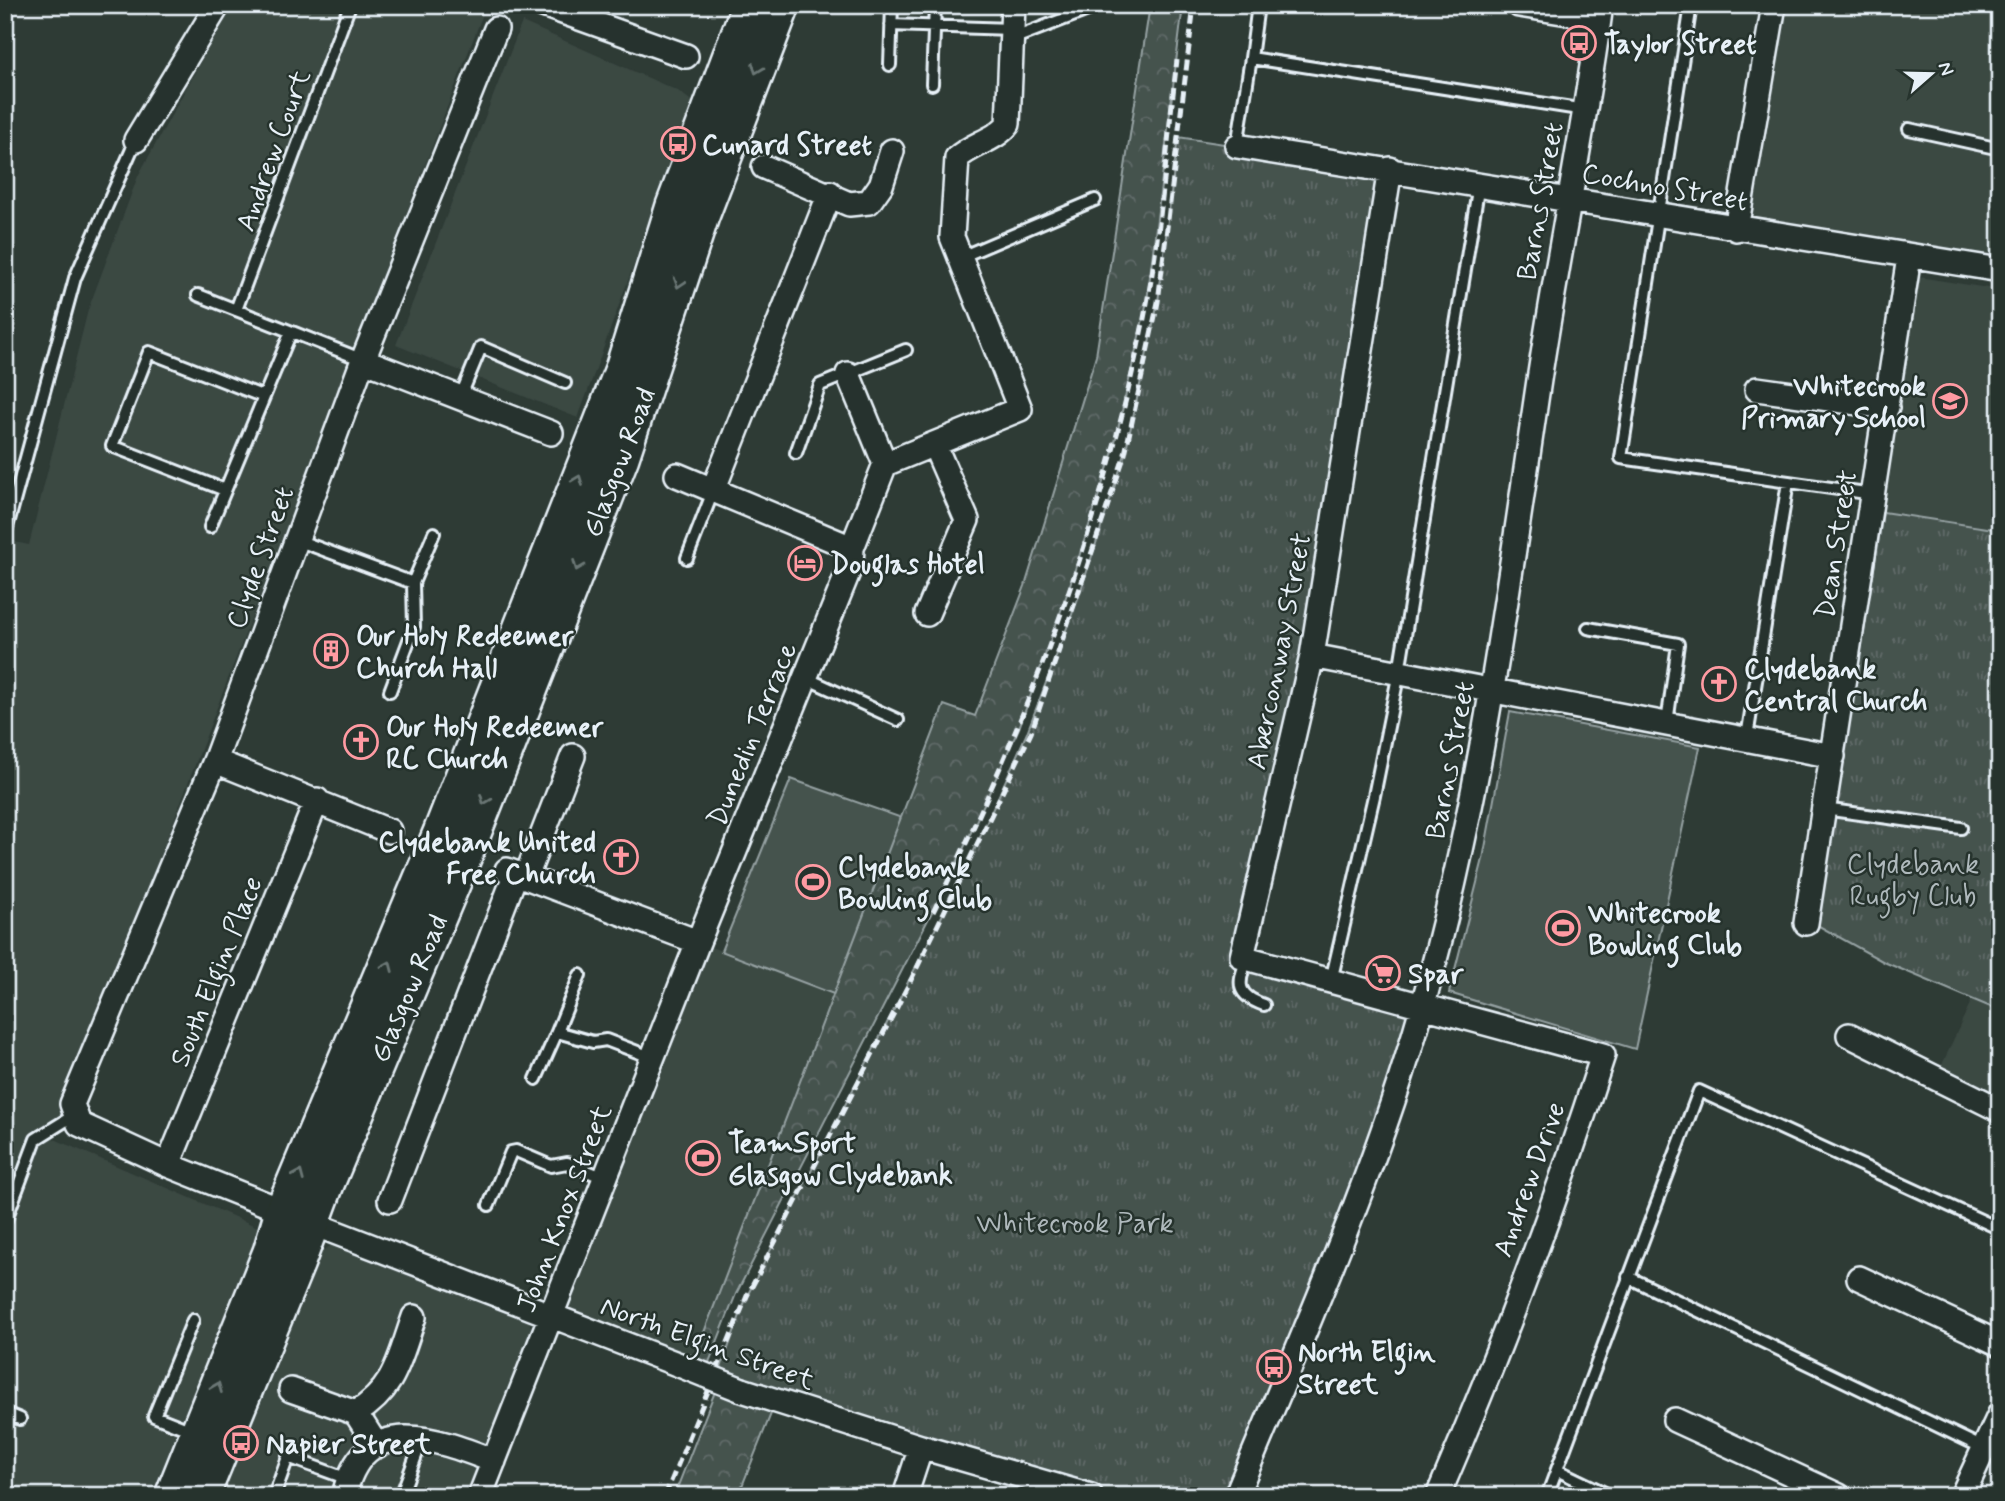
<svg xmlns="http://www.w3.org/2000/svg" width="2005" height="1501" font-family="Mynerve,sans-serif">
<style>
.built{fill:#3b4843}
.green{fill:#45524e;stroke:#96a2a3;stroke-width:2}
.forest{fill:url(#forest-crowns);stroke:#96a2a3;stroke-width:2}
.park{fill:url(#park-tufts);stroke:#96a2a3;stroke-width:2}
.lines{fill:none;stroke-linecap:round;stroke-linejoin:round}
.service-casing{stroke:#e8f1f8;stroke-width:16}
.minor-casing{stroke:#e8f1f8;stroke-width:28}
.primary-casing{stroke:#e8f1f8;stroke-width:40}
.service{stroke:#26332d;stroke-width:10}
.minor{stroke:#26332d;stroke-width:23}
.primary{stroke:#26332d;stroke-width:35}
.rail{stroke:#e8f1f8;stroke-width:5;stroke-dasharray:10 5;stroke-linecap:butt}
.minor-bridge-casing{stroke:#e8f1f8;stroke-width:28;stroke-linecap:butt}
.minor-bridge{stroke:#26332d;stroke-width:23}
.oneway{stroke:#6a7674}
.labels{text-anchor:middle;stroke-width:5;stroke-linejoin:round;paint-order:stroke}
.poi-label{font-size:28px;font-weight:bold;fill:#e8f1f8;stroke:#26332d;text-anchor:start}
.street-label{font-size:28px;fill:#e8f1f8;stroke:#26332d}
.park-label{font-size:28px;fill:#afb9bc;stroke:#26332d}
</style>
<defs>
<pattern id="forest-crowns" width="20" height="18" patternUnits="userSpaceOnUse" patternTransform="scale(1.75)"><rect width="20" height="18" fill="#45524e"/><path d="M2 6a3 3 0 1 1 6 0M12 15a3 3 0 1 1 6 0" fill="none" stroke="#606b68"/></pattern>
<pattern id="park-tufts" width="24" height="20" patternUnits="userSpaceOnUse" patternTransform="scale(1.75)"><rect width="24" height="20" fill="#45524e"/><path d="M3 7l-1-3M5 7V3M7 7l1-3M15 17l-1-3M17 17v-4M19 17l1-3" fill="none" stroke="#606b68"/></pattern>
</defs>
<rect width="100%" height="100%" fill="#2e3b35"/>
<filter id="ink" filterUnits="userSpaceOnUse"><feTurbulence type="fractalNoise" baseFrequency=".0143" numOctaves="2"/><feDisplacementMap in="SourceGraphic" scale="14" xChannelSelector="R" yChannelSelector="G"/><feConvolveMatrix kernelMatrix="1 2 1 2 8 2 1 2 1" color-interpolation-filters="sRGB"/></filter>
<g filter="url(#ink)">
<!-- built -->
<path class="built" d="M232,5L486,6L52,1138L260,1228L151,1496H5V540L29,545L88,310L138,176Z
M1774,5H2000V270L1736,229Z
M522,22L678,91L693,102L578,418L396,345Z
M1919,277L2000,290V530L1883,512Z
M698,942L836,995L690,1369L553,1317Z
M1972,999L2000,1011V1110L1936,1078Z
M332,1245L376,1258L528,1318L533,1333L469,1496H219L317,1254Z"/>
<!-- green -->
<path class="green" d="M1510,712L1700,747L1635,1049L1449,993L1483,859Z
M791,779L902,818L836,995L721,951Z"/>
<!-- forest -->
<path class="forest" d="M1150,5H1183L1147,301L1113,451L1068,591L1019,728L955,867L736,1294L704,1375L690,1369L944,705L975,716L1025,586L1096,356Z
M716,1389L772,1411L738,1496H674Z"/>
<!-- park -->
<path class="park" d="M1178,137L1390,169L1352,410L1242,957L1423,1005L1237,1496H1091L717,1379L747,1296L964,873L1026,735L1079,596L1125,454L1158,302Z
M1883,512L2000,530V1011L1884,962L1817,925Z"/>
<g class="lines">
<!-- service casing -->
<g class="service-casing">
<path id="service" d="M1258,5L1251,58L1585,110
M1691,5L1621,458L1873,494
M891,25L1012,29
M1012,39L1101,5
M890,65L892,5
M932,84L935,5
M1909,129L2000,149
M1237,146L1251,58
M961,257L1095,200
M198,295L363,360
M236,310L350,5
M2000,321V320
M460,398L481,347L565,383
M796,453L820,385L906,350
M225,490L112,446L149,352L264,397
M210,527L291,332
M5,535L75,278L136,140
M297,540L413,583
M687,558L714,489
M1588,628L1678,644L1667,723
M806,678L898,720
M390,691L414,627L413,583L434,533
M1747,737L1788,482
M1824,809L1961,828
M1247,959C1237,984 1236,995 1264,1005
M1331,981L1374,796L1399,672L1479,184
M557,1032L580,975
M536,1079L557,1032L593,1042L606,1040L653,1058
M489,1205L511,1152L516,1151L551,1166L567,1163L607,1179
M5,1222L36,1139L76,1114
M1628,1277L2000,1456
M5,1413L20,1419
M192,1431L154,1416L193,1320
M1557,1470L1611,1496
M274,1496L288,1457L348,1479
M401,1496L423,1437
M1547,1496L1699,1091L2000,1229"/>
</g>
<!-- minor casing -->
<g class="minor-casing">
<path id="minor" d="M543,5L686,56
M1519,5L1599,18
M136,140L218,5
M1237,146L2000,270
M764,167L849,204L869,202L881,185L892,151
M1390,169L1312,656L1242,957L1603,1055C1555,1205 1500,1352 1438,1496
M1736,229L1774,5
M363,360L551,433
M848,374L885,464
M1757,389L1887,407
M677,475L852,548
M714,488L830,193
M927,614L967,520L934,444
M1312,656L1833,756
M215,761L389,831
M507,870L698,942
M526,877L573,756
M1806,923L1909,257
M1849,1035L2000,1110
M168,1165L317,800
M390,1200L516,873
M283,1211L168,1165L79,1124L72,1104L215,761L363,360L496,29
M311,1223L677,1364
M1859,1278L2000,1344
M291,1390L356,1413L377,1446
M742,1390L921,1447L1091,1496
M356,1413C396,1388 399,1359 414,1317
M1675,1420L1839,1496
M344,1496C363,1410 437,1439 494,1461
M480,1496L698,942L851,565L852,548L885,464L1020,409L952,237L957,158C973,143 995,141 1008,124L1013,5
M905,1496L921,1447
M1236,1496C1303,1334 1376,1173 1423,1004C1481,799 1508,589 1539,380C1558,255 1584,131 1601,5
M1962,1496L2000,1414"/>
</g>
<!-- primary casing -->
<g class="primary-casing">
<path id="primary" d="M173,1496L271,1252L283,1211L441,833L623,369L674,206L750,5
M201,1496L297,1262L326,1184L465,853L621,457L701,216L782,5"/>
</g>
<!-- service -->
<use href="#service" class="service"/>
<!-- minor -->
<use href="#minor" class="minor"/>
<!-- primary -->
<use href="#primary" class="primary"/>
<!-- rail -->
<path class="rail" d="M933,912C1029,718 1106,516 1147,303C1162,223 1167,140 1177,60
M665,1496L747,1296L911,980L1031,733L1125,454L1158,302L1194,5"/>
<!-- minor-bridge casing -->
<g class="minor-bridge-casing">
<path id="minor-bridge" d="M677,1364L742,1390"/>
</g>
<!-- minor-bridge -->
<use href="#minor-bridge" class="minor-bridge"/>
</g>
<!-- one-way arrows -->
<defs><path id="oneway-chevron" d="M-2-3.5L2.5 0L-2 3.5" fill="none" stroke-width="1.6" stroke-linecap="round" stroke-linejoin="round" transform="scale(1.75)"/></defs>
<g class="oneway">
<use href="#oneway-chevron" transform="translate(757 69) rotate(111)"/>
<use href="#oneway-chevron" transform="translate(679 283) rotate(108)"/>
<use href="#oneway-chevron" transform="translate(578 480) rotate(-69)"/>
<use href="#oneway-chevron" transform="translate(578 566) rotate(112)"/>
<use href="#oneway-chevron" transform="translate(485 800) rotate(112)"/>
<use href="#oneway-chevron" transform="translate(388 966) rotate(-67)"/>
<use href="#oneway-chevron" transform="translate(299 1175) rotate(-67)"/>
<use href="#oneway-chevron" transform="translate(217 1387) rotate(-68)"/>
</g>
</g>
<!-- icons -->
<defs>
<g id="bus-ring" transform="scale(1.75)"><circle r="9.5" fill="#26332d" stroke="#ff9aa2" stroke-width="1.5"/><path d="M-5-6H5V4H4V6H2V4H-2V6H-4V4H-5ZM-3.5-4V0h7V-4ZM-3.5 1.2v1.5H-2V1.2ZM2 1.2v1.5H3.5V1.2Z" fill="#ff9aa2"/></g>
<g id="school-ring" transform="scale(1.75)"><circle r="9.5" fill="#26332d" stroke="#ff9aa2" stroke-width="1.5"/><path d="M0-5L7-2L0 1L-7-2ZM-4 1L0 2.5L4 1V4Q0 6-4 4Z" fill="#ff9aa2"/></g>
<g id="hotel-ring" transform="scale(1.75)"><circle r="9.5" fill="#26332d" stroke="#ff9aa2" stroke-width="1.5"/><path d="M-6-4.5h1.5V1H6V5H4.5V3h-9V5H-6ZM-4 0a1.8 1.8 0 1 1 3.6 0ZM.5 0V-2.5h3Q6-2.5 6 0Z" fill="#ff9aa2"/></g>
<g id="building-ring" transform="scale(1.75)"><circle r="9.5" fill="#26332d" stroke="#ff9aa2" stroke-width="1.5"/><path d="M-4-6H4V6H1V3H-1V6H-4ZM-2.5-4.3h1.7v1.8h-1.7ZM.8-4.3h1.7v1.8H.8ZM-2.5-1h1.7V.8h-1.7ZM.8-1h1.7V.8H.8Z" fill="#ff9aa2"/></g>
<g id="church-ring" transform="scale(1.75)"><circle r="9.5" fill="#26332d" stroke="#ff9aa2" stroke-width="1.5"/><path d="M-1.2-6h2.4v3.5h3.3v2.4h-3.3V6h-2.4V-.1h-3.3v-2.4h3.3Z" fill="#ff9aa2"/></g>
<g id="stadium-ring" transform="scale(1.75)"><circle r="9.5" fill="#26332d" stroke="#ff9aa2" stroke-width="1.5"/><path d="M0-5a6.5 5 0 1 0 0 10a6.5 5 0 1 0 0-10ZM-3.5-1.8h7v3.6h-7Z" fill="#ff9aa2"/></g>
<g id="supermarket-ring" transform="scale(1.75)"><circle r="9.5" fill="#26332d" stroke="#ff9aa2" stroke-width="1.5"/><path d="M-6-5.5h2.5l.6 2H6L4.5 2H-2.5L-4.4-4H-6ZM-1.5 3.2a1.3 1.3 0 1 0 .1 0ZM3 3.2a1.3 1.3 0 1 0 .1 0Z" fill="#ff9aa2"/></g>
</defs>
<g fill-rule="evenodd">
<use href="#bus-ring" x="1579" y="43"/>
<use href="#bus-ring" x="678" y="144"/>
<use href="#school-ring" x="1950" y="401"/>
<use href="#hotel-ring" x="805" y="563"/>
<use href="#building-ring" x="331" y="651"/>
<use href="#church-ring" x="1719" y="684"/>
<use href="#church-ring" x="361" y="742"/>
<use href="#church-ring" x="621" y="857"/>
<use href="#stadium-ring" x="813" y="882"/>
<use href="#stadium-ring" x="1563" y="928"/>
<use href="#supermarket-ring" x="1383" y="973"/>
<use href="#stadium-ring" x="703" y="1158"/>
<use href="#bus-ring" x="1274" y="1367"/>
<use href="#bus-ring" x="241" y="1443"/>
</g>
<g class="labels">
<!-- poi labels -->
<g class="poi-label">
<text x="1604" y="53">Taylor Street</text>
<text x="702" y="154">Cunard Street</text>
<text x="1926" y="395" text-anchor="end">Whitecrook<tspan x="1926" dy="32">Primary School</tspan></text>
<text x="830" y="573">Douglas Hotel</text>
<text x="356" y="645">Our Holy Redeemer<tspan x="356" dy="32">Church Hall</tspan></text>
<text x="1744" y="678">Clydebank<tspan x="1744" dy="32">Central Church</tspan></text>
<text x="386" y="736">Our Holy Redeemer<tspan x="386" dy="32">RC Church</tspan></text>
<text x="596" y="851" text-anchor="end">Clydebank United<tspan x="596" dy="32">Free Church</tspan></text>
<text x="838" y="876">Clydebank<tspan x="838" dy="32">Bowling Club</tspan></text>
<text x="1588" y="922">Whitecrook<tspan x="1588" dy="32">Bowling Club</tspan></text>
<text x="1408" y="983">Spar</text>
<text x="728" y="1152">TeamSport<tspan x="728" dy="32">Glasgow Clydebank</tspan></text>
<text x="1298" y="1361">North Elgin<tspan x="1298" dy="32">Street</tspan></text>
<text x="266" y="1453">Napier Street</text>
</g>
<!-- street labels -->
<g class="street-label">
<text transform="translate(272 150) rotate(-70)" y="10">Andrew Court</text>
<text transform="translate(1665 186) rotate(10)" y="10">Cochno Street</text>
<text transform="translate(1539 201) rotate(-80)" y="10">Barns Street</text>
<text transform="translate(618 462) rotate(-69)" y="10">Glasgow Road</text>
<text transform="translate(1835 544) rotate(-81)" y="10">Dean Street</text>
<text transform="translate(259 557) rotate(-70)" y="10">Clyde Street</text>
<text transform="translate(1278 651) rotate(-79)" y="10">Aberconway Street</text>
<text transform="translate(751 734) rotate(-68)" y="10">Dunedin Terrace</text>
<text transform="translate(1449 760) rotate(-79)" y="10">Barns Street</text>
<text transform="translate(215 971) rotate(-68)" y="10">South Elgin Place</text>
<text transform="translate(408 988) rotate(-67)" y="10">Glasgow Road</text>
<text transform="translate(1528 1179) rotate(-70)" y="10">Andrew Drive</text>
<text transform="translate(563 1208) rotate(-69)" y="10">John Knox Street</text>
<text transform="translate(708 1342) rotate(20)" y="10">North Elgin Street</text>
</g>
<!-- park labels -->
<g class="park-label">
<text x="1913" y="873">Clydebank<tspan x="1913" dy="32">Rugby Club</tspan></text>
<text x="1075" y="1232">Whitecrook Park</text>
</g>
</g>
<!-- margin -->
<rect width="2005" height="1501" fill="none" stroke="#26332d" stroke-width="28"/>
<rect x="14" y="14" width="1977" height="1473" fill="none" stroke="#e8f1f8" stroke-width="2.5" filter="url(#ink)"/>
<!-- north arrow -->
<g transform="translate(1931 74) rotate(70)" stroke="#26332d" stroke-width="5" paint-order="stroke">
<path d="M0-5L12 26L0 18L-12 26Z" fill="#e8f1f8"/>
<text y="-10" font-size="19" font-weight="bold" text-anchor="middle" fill="#e8f1f8">N</text>
</g>
</svg>
